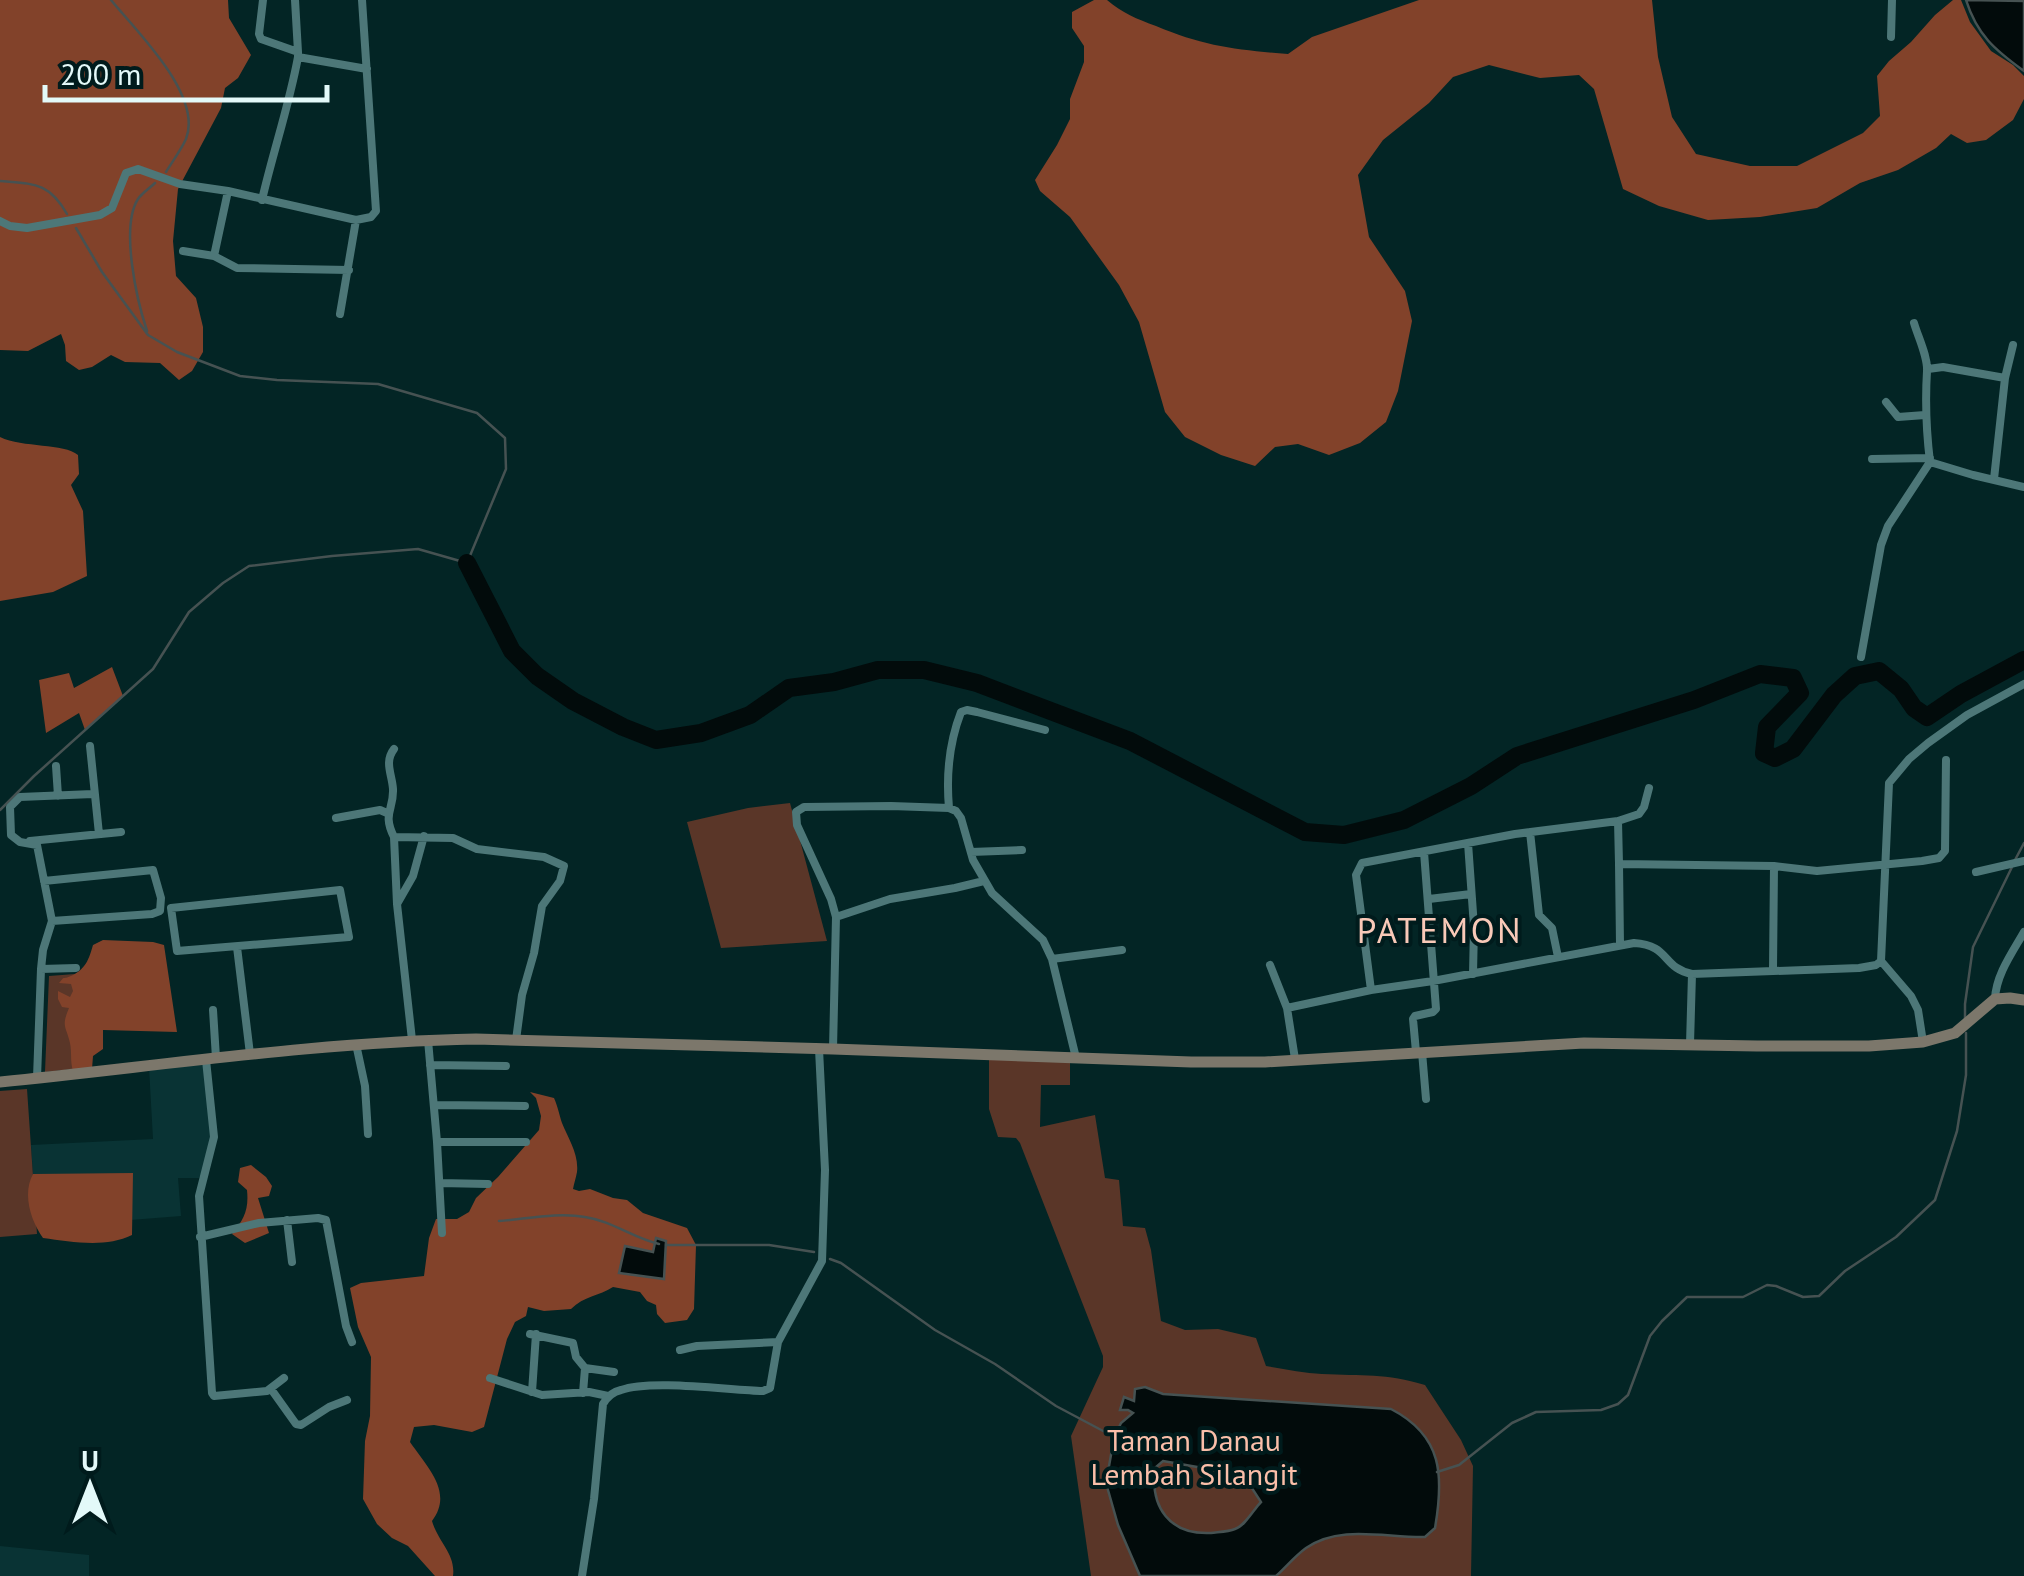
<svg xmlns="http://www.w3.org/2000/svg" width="2024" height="1576" font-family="'PT Sans',sans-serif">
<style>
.built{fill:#093334}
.green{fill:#5a3628}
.forest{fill:#82422a}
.water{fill:#020b0b;stroke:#465252;stroke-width:2.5;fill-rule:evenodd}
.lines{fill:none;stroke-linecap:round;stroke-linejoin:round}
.stream{stroke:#465252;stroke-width:2.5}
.river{stroke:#020b0b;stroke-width:18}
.street{stroke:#4d7778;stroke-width:8}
.secondary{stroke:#7c776b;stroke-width:11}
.labels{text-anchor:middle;stroke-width:8;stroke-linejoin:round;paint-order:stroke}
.park-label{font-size:30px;fill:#fabfa9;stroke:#001b1c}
.quarter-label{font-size:35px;letter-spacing:2.5px;fill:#f9c9b8;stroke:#001b1c}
</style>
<rect width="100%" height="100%" fill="#032525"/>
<!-- built -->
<path class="built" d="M204,1065L212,1135L204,1169L199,1178H178L181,1216L130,1220L34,1189L31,1145L153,1139L149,1067Z
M0,1546L89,1555V1576H0Z"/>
<!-- green -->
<path class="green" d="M790,803L827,941L721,948L687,822L748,808Z
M75,974L83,1068L45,1072L49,976Z
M989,1056L1070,1058V1085H1041L1040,1127L1095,1115L1105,1178L1119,1180L1123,1226L1145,1228L1151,1250L1161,1321L1185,1330L1218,1329L1256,1338L1266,1366C1285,1369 1304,1373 1322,1374C1362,1376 1386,1373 1425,1385L1461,1440L1473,1466L1471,1576H1091L1071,1436L1103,1367V1356L1020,1143L1016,1138L998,1137L989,1109Z
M27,1089L37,1234L0,1237V1091Z"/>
<!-- forest -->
<path class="forest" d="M0,0H228L229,18L251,55L238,78L225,88L221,108L178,189L173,241L176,276L196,298L203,327V352L192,371L179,380L160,363L125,362L111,355L92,367L79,370L66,361L65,345L61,334L28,351L0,350Z
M1094,0H1107C1122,13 1137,19 1156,26C1203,46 1237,50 1288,54L1312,37L1419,0H1652L1658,57L1672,117L1696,154L1750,166H1797L1863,133L1880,116L1877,76L1889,61L1911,42L1935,15L1953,0H1961L1970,22L1991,51L2013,65L2024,76V99L2013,120L1986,140L1967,143L1951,134L1936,148L1898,170L1860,183L1817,208L1760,217L1708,220L1659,206L1623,189L1594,89L1579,75L1540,78L1489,65L1453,77L1429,103L1383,140L1358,175L1369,237L1405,291L1412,321L1398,391L1386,422L1360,443L1329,455L1298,444L1275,447L1255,466L1221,455L1185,437L1165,412L1139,322L1119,285L1070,217L1040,191L1035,180L1057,145L1070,119V99L1084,62V46L1072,28V12Z
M0,437C23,448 64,443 78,455L79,474L71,485L83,511L87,576L53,592L0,601Z
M112,667L123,696L85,730L79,713L46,733L39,680L69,673L74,688Z
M103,940L153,942L164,945L177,1032L103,1030V1049L93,1056L92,1069L73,1071C70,1061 72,1053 70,1043C66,1026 61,1027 69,1008L62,1007L58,999V991L70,997L73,991L71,984L59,983C67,974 59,981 71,976C86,969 89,959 93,945Z
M530,1092L554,1098C558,1107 559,1114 562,1123C568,1138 579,1154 577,1172C576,1178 574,1183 573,1189L579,1191L590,1189L613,1198L627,1200L643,1213L687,1228L696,1245L694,1309L687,1320L665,1323L657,1314L656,1305L647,1301L640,1292L613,1287C599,1296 584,1296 571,1309L544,1311L528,1307L526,1316L515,1322L507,1339L484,1427L472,1432L434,1425L414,1427L410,1442C427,1467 454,1492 432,1521C438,1542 456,1554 453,1576H435L408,1546L392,1538L377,1524L363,1499L365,1441L370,1416L371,1357L358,1327L350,1288L361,1283L424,1276L429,1238L436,1219H457L469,1212L476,1198L498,1177L539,1130L541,1116L536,1098Z
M251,1165L266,1177L272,1186L269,1196L258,1198L269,1233L245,1243L232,1234C244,1219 249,1210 247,1190L238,1182L240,1168Z
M133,1173L132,1235C106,1248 72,1242 43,1238C31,1221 22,1194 33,1174Z"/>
<!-- water -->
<path class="water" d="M1966,0L2024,1V71C1995,50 1977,35 1966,0Z
M656,1238L666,1241L664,1279L619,1273L625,1246L653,1252Z
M1145,1387L1163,1394L1391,1409C1443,1436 1444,1476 1435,1528L1425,1537C1386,1538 1340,1524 1306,1548C1295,1556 1286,1567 1276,1576H1140L1118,1525L1106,1483L1114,1438L1121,1423L1133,1413L1128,1410H1120L1124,1397L1134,1401L1135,1389ZM1163,1461L1237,1474L1248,1482L1261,1502C1254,1509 1245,1526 1235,1529C1228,1532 1218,1532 1211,1533C1170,1535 1150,1508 1155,1468Z"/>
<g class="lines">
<!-- stream -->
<path class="stream" d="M111,0C137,32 203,95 186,139C181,150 172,162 166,172
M0,181C34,184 49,182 67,214
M147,331C137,301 120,227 138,199C142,193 150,188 155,183
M0,810L34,776L153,669L189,612L223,583L249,566L332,556L418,549L467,563L506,469L505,438L477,413L378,384L277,380L240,376L177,352L148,335L102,272L76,228
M2015,860L2024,843
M1965,1020V1004L1973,947L2012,867
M499,1221C526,1219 558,1212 585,1217C612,1221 633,1238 659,1244
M666,1245H769L814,1252
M830,1259L841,1263L935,1330L995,1364L1056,1406L1105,1432L1118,1434
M1437,1472L1459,1465L1512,1423L1536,1412L1601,1410L1618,1404L1628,1395L1650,1336L1662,1321L1687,1297H1743L1767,1285L1776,1286L1803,1297L1819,1296L1845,1271L1896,1237L1935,1200L1957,1131L1966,1075V1033"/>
<!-- river -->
<path class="river" d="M467,563L512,651L537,676L573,701L623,727L656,740L701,733L750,715L789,688L834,682L878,670H924L977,683L1130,741L1305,832L1344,835L1404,820L1471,786L1517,756L1694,700L1760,674L1793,678L1800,693L1767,727L1764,753L1775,758L1793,749L1834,695L1855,676L1879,671L1901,689L1914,708L1927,717L1961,694L2024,660"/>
<!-- street -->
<path class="street" d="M263,0L259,34L261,39L298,52V57
M295,0L298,52
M1891,37L1892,0
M262,200C273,152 289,106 298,57L367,69
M0,221L10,226L27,228L100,215L112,208L126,173L138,169L180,184L228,191L356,220L371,217L376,211L362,0
M183,251L214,256L237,268L349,270
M214,256L228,191
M340,314L356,220
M1914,323C1918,337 1928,357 1927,371C1925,403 1926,429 1930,462L1973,475L2024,487
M1928,369L1943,367L2005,378L2013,345
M1886,402L1898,417L1925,415
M1872,459L1930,458
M1994,479L2005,378
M1861,657L1881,545L1888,526L1930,462
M90,746L99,834
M394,749C384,762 392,774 393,789C394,810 382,813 394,837L453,838L477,849L544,857L564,866L560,881L542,906L534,953L522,995L516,1040
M56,766L58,796
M949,808C946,774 949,743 961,712L967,710L977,712L1045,730
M336,818L380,810L387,813
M1618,821L1619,864
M1530,832L1539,915L1552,928L1558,957
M394,837L397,904
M30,841L121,832
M1468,843L1474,927L1473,974
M971,852L1022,850
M1976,872L2024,861
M44,881L153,870L161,898L160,911L152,914L52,921
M340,890L349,937L177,951L171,908Z
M1429,899L1471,894
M836,917L890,899L955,888L984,881
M1620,945L1619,864L1774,866L1817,871L1922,861L1939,858L1945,851L1946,760
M237,947L250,1054
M1052,959L1122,950
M1881,961L1911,996L1918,1010L1923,1042
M1270,965L1287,1008
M41,969L76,968
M1773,969L1774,866
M1371,990L1356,875L1362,863L1515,834L1618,821L1639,814L1644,807L1649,788
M1995,999C1996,975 2012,953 2024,932
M213,1010L216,1058
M412,1040L397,904L413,876L424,836
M428,1040L437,1142L442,1233
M356,1044L365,1086L368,1134
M1690,1044L1692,974L1859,968L1876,965L1881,961L1889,783L1909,759L1928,743L1967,715L2024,684
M833,1049L836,917L831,899L797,825L796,812L804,807L891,806L949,808L956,811L961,818L973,860L992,893L1043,940L1052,959L1076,1058
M1416,1052L1413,1019L1415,1016L1433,1012L1436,1009L1424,852
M1422,1052L1426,1099
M1295,1059L1287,1008L1371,990L1433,981L1634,943C1670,945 1662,968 1692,974
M206,1060L214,1137L199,1196L212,1393L214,1396L267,1391L284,1378
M430,1065L506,1066
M37,1078L41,969L43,950L52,921L37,845L20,842L11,835L10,807L20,797L93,794
M434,1105L525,1106
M437,1142H526
M440,1183L488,1184
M287,1220L292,1262
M200,1237L259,1223L318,1218L326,1220L346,1326L352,1342
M530,1334L573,1343L576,1357L585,1368L583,1393
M680,1350L697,1346L778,1342
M585,1368L614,1372
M490,1378L542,1395L589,1392L608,1396
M271,1389L296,1424L301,1425L329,1407L347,1400
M532,1392L536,1334
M582,1576L594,1499L603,1404C607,1397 612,1392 621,1390C651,1379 728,1390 763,1391L770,1388L778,1342L822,1261L825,1170L819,1049"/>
<!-- secondary -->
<path class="secondary" d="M0,1082C159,1066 317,1042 476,1039L833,1049L1191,1062H1265L1584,1043L1757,1046H1869L1923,1042L1955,1033L1995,999L2010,998L2024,1000"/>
</g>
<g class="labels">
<!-- park labels -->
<g class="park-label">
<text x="1194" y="1451">Taman Danau<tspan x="1194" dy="34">Lembah Silangit</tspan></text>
</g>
<!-- quarter labels -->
<g class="quarter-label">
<text x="1440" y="943">PATEMON</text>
</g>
</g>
<!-- north arrow -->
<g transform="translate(90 1486)" stroke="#001b1c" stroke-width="8" paint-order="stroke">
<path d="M0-8L18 38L0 25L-18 38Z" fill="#e3f9f9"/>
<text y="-15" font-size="28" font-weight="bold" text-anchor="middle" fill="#e3f9f9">U</text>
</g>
<!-- scale -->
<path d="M45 85v15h282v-15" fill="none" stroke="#e3f9f9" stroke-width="5"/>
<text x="60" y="85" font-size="30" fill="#e3f9f9" stroke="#001b1c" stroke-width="8" paint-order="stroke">200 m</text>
</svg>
